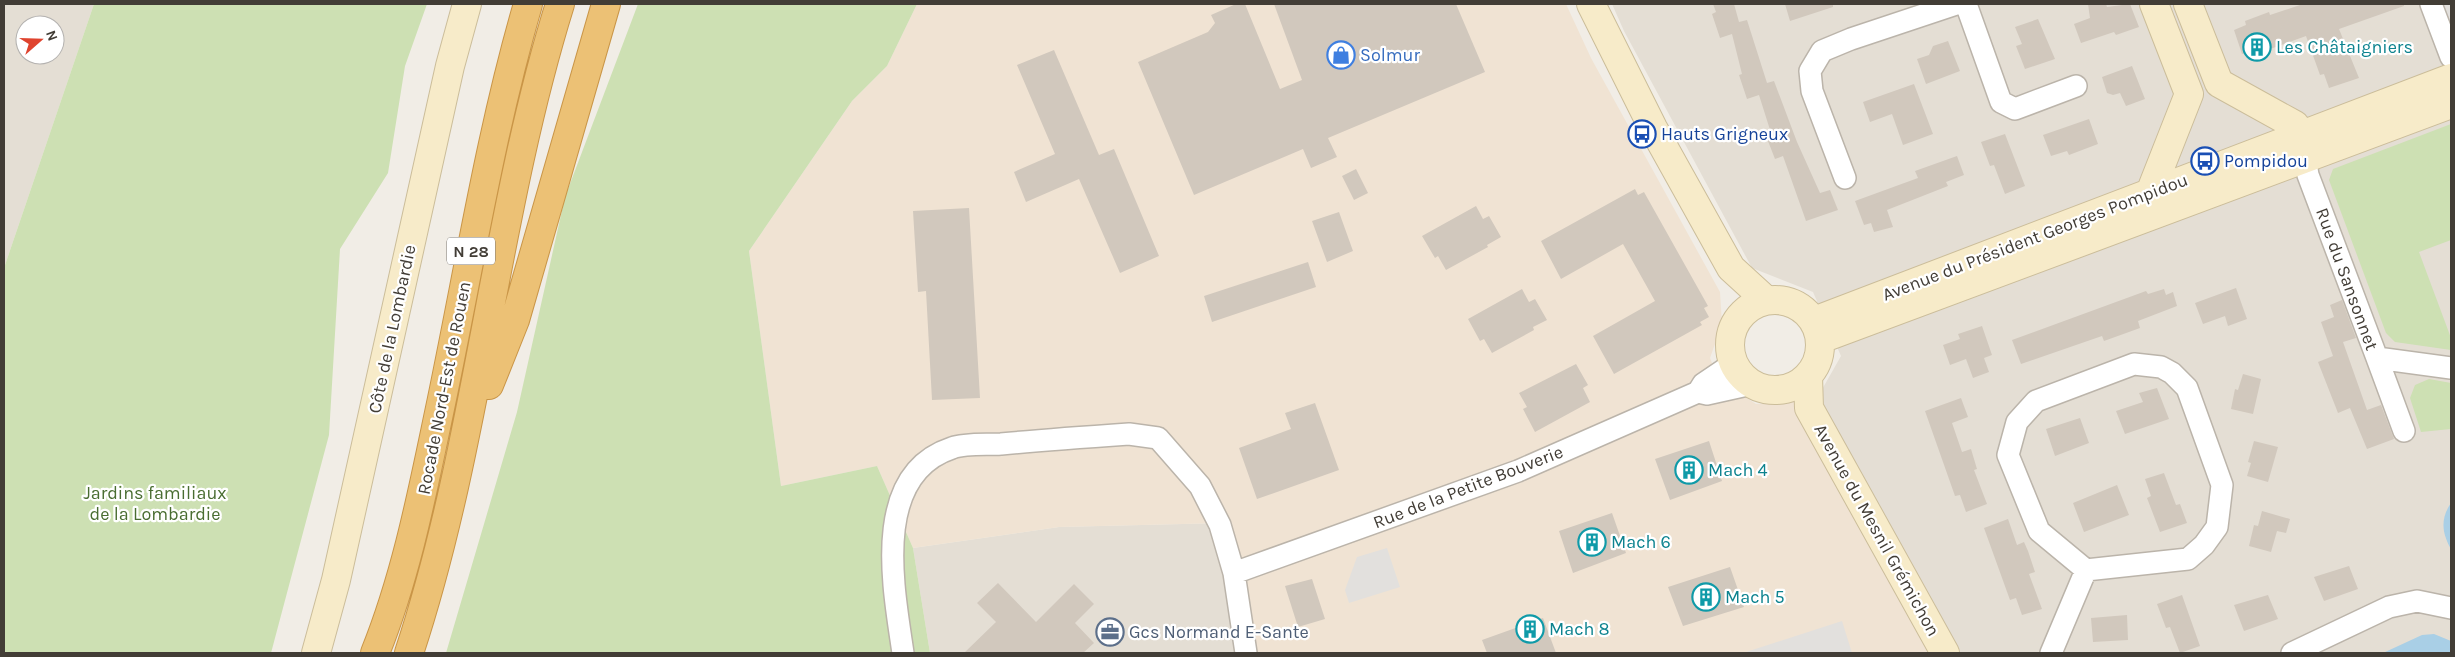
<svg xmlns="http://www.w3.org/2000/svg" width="2455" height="657" font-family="Karla,sans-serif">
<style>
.residential{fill:#e4ded4;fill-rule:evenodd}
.commercial{fill:#f0e3d3}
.green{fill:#cde0b3}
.parking{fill:#e2e0dd}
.water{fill:#a9cfe6}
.building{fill:#d1c8bd}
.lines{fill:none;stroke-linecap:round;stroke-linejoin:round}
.street-casing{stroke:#bbb4aa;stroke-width:24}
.secondary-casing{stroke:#cbbd9a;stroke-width:30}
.highway-casing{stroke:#c99547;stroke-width:30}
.street{stroke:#fff;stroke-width:21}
.secondary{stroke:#f7ebc9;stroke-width:28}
.highway{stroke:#ecc175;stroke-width:28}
.labels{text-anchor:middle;stroke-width:4.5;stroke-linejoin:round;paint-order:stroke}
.shield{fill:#fff;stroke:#7b7772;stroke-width:1}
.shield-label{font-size:16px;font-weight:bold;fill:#423d36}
.culture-label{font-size:18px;fill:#0d838f;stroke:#fff;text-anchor:start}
.shop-label{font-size:18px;fill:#366cbe;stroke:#fff;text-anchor:start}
.transit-label{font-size:18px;fill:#164399;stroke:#fff;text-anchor:start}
.street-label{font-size:18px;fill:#423d36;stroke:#fff}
.park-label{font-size:18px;fill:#496d31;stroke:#fff}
.service-label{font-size:18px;fill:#4e5e75;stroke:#fff;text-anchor:start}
</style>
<rect width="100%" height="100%" fill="#f1ede6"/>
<!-- residential -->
<path class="residential" d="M4,4H94L4,268ZM25,25H55V55H25Z
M1612,4H2451V653H1950L1816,400L1841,356L1813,292L1752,268L1624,31Z
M1224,523L1255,653H930L913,548L1059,527Z"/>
<!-- commercial -->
<path class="commercial" d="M917,4H1566L1591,58L1720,292L1722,324L1710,358L1719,380L1756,404L1816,400L1950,653H1255L1224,523L1059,527L913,548L877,466L781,486L749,251L852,101L887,66Z"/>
<!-- green -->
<path class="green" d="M94,4H427L405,66L388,173L340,249L329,435L271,653H4V268Z
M638,4H917L887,66L852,101L749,251L781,486L877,466L913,548L930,653H446L517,412L565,197Z
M2451,124V240L2419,252L2451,338V350L2395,342L2386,333L2329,180L2333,169Z
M2429,379L2451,383V429L2421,432L2410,398L2415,385Z"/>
<!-- parking -->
<path class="parking" d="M2431,4H2451V51Z
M1387,548L1400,587L1349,603L1345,590L1357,557Z
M1842,621L1852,653H1743Z"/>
<!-- water -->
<path class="water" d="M2451,503V549C2442,533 2440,519 2451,503Z
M2434,634L2451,641V653H2383L2422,635Z"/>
<!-- building -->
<path class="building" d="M1236,4H1245L1280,89L1302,80L1274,4H1456L1485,72L1328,138L1337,157L1311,168L1303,149L1194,195L1138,62L1208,32L1215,23L1211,15Z
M1713,4H1734L1739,22L1747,20L1767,83L1774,81L1797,142L1820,193L1830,190L1838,210L1806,221L1783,156L1775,159L1766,136L1771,133L1759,95L1747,99L1739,75L1742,74L1732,34L1720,38L1712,14L1716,12Z
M1785,4H1833V7L1790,21Z
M2088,4H2106L2107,7L2130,4L2139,27L2116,35L2114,32L2081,43L2074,24L2090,18Z
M2303,4H2404V6L2339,29L2359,78L2329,88L2324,74L2320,75L2306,36L2251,56L2249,52L2242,54L2234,30L2246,25L2245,21L2269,12L2270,15Z
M2038,19L2055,59L2025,69L2016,46L2022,44L2015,27Z
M1948,41L1960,71L1926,84L1917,59L1929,55L1933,46Z
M1054,50L1099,155L1114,149L1159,256L1120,273L1079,179L1026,202L1014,172L1055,154L1017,65Z
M2132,66L2145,99L2126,106L2120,93L2113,95L2107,93L2102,77Z
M1914,84L1933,134L1903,145L1892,114L1870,122L1863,102Z
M2089,119L2098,144L2069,155L2067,151L2051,156L2043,135Z
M2005,134L2025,186L2005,194L1994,165L1990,166L1981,142Z
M1957,156L1964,175L1946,182L1948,186L1887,210L1893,227L1874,232L1871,223L1864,225L1855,201L1918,178L1915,171Z
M1356,169L1368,193L1354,200L1342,176Z
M1635,189L1638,195L1644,192L1708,306L1704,308L1709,317L1700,322L1702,325L1614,374L1593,336L1655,301L1623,244L1561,279L1541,241Z
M1476,206L1483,219L1489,216L1501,237L1487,245L1488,247L1446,270L1438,256L1435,258L1422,236Z
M969,208L980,398L932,400L926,291L918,292L913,211Z
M1339,212L1353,251L1327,262L1312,221Z
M1308,262L1316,287L1212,322L1204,296Z
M2236,288L2247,319L2228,326L2225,316L2203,324L2195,303Z
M1522,289L1529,302L1535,299L1547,320L1533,327L1534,330L1492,353L1484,339L1480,341L1468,319Z
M2164,289L2166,295L2173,292L2177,306L2138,321L2140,328L2104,341L2102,336L2021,364L2012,340L2146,291L2148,294Z
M2342,300L2356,338L2343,342L2367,410L2381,405L2394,439L2367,449L2350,408L2338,413L2318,362L2333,356L2321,322L2334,317L2330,305Z
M1982,326L1992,355L1984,358L1989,372L1973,378L1966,359L1950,365L1943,345L1960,339L1958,334Z
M1576,364L1588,385L1583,388L1590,402L1535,432L1523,409L1527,407L1519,393Z
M2243,374L2261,379L2253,414L2231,409L2235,389L2238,390Z
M2157,388L2169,419L2125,434L2116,411L2143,402L2139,393Z
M1961,398L1968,417L1952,423L1962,452L1971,449L1977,469L1974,470L1987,504L1966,512L1960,495L1955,496L1925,411Z
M1315,403L1339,470L1257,499L1239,448L1291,429L1285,413Z
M2080,418L2089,443L2055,456L2046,429Z
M1709,441L1722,481L1670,500L1655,459Z
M2254,441L2278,447L2268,482L2247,476L2251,463L2248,462Z
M2164,473L2176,505L2180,504L2187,523L2160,532L2147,498L2151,496L2145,479Z
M2117,485L2129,515L2084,532L2073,503Z
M2262,511L2290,519L2286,533L2277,531L2271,552L2249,546L2254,525L2258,526Z
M1612,513L1626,553L1573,573L1559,531Z
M2008,519L2017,545L2024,542L2028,551L2035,572L2029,574L2042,609L2022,615L2016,598L2010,600L1984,528Z
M2349,566L2358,589L2324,601L2314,577Z
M1730,567L1744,607L1683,626L1668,587Z
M1312,579L1325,619L1298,627L1285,586Z
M998,583L1036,622L1074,584L1094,604L1075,623L1094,643L1083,653H964L996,622L977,603Z
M2182,595L2200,646L2180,653L2170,627L2166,628L2157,604Z
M2268,595L2278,619L2244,631L2234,605Z
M2127,615L2128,640L2093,642L2091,618Z
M1543,618L1556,653H1487L1482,640Z"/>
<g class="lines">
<!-- street casing -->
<g class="street-casing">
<path id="street" d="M1966,4L2001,102L2015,109L2076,86
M2431,4L2451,57
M2305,157L2308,175L2377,358L2451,368
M1845,178L1812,91L1810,71L1822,51L1851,39L1956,4
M2377,358L2404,431
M2134,364L2161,367L2172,373L2187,388L2222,485L2217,527L2204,545L2188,559L2086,570L2039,531L2008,455L2017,422L2036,401Z
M1698,392L1703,384L1734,363
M1234,573L1518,471L1698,392L1707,394L1752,384
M903,653C894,590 870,475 952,448C966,443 986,445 1001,444C1043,440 1086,437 1129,434L1158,438L1200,486L1220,525L1234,573L1246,653
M2051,653L2086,570
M2292,653L2389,607L2417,601L2451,608"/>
</g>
<!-- secondary casing -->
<g class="secondary-casing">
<path id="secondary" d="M1591,4L1653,128L1731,268L1766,300
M2188,4L2219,83L2295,125L2301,135L2304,151
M2154,203L2150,193L2189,94L2154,4
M1730 345a45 45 0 1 1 90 0a45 45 0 1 1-90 0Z
M1814,321L2451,78
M1821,339L2451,104
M1808,376L1809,408L1945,653
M316,653L336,580L450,66L467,4"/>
</g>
<!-- highway casing -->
<g class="highway-casing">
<path id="highway" d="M489,385L515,320L606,4
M375,653C406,576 422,494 439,413C468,276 489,138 528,4
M409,653C479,441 494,216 560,4"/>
</g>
<!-- street -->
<use href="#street" class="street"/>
<!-- secondary -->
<use href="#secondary" class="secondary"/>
<!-- highway -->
<use href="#highway" class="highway"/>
</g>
<!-- icons -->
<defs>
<g id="building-ring" transform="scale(1.4375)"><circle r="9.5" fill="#fff" stroke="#0f9aa8" stroke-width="1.5"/><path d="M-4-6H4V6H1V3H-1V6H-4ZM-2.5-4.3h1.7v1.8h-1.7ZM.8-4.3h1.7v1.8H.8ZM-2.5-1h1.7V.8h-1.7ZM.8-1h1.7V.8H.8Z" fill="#0f9aa8"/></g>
<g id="shop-ring" transform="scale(1.4375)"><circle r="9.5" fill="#fff" stroke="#3f7fe0" stroke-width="1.5"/><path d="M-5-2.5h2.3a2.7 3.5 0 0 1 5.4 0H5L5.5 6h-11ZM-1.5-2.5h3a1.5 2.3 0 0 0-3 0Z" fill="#3f7fe0"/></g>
<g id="bus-ring" transform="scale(1.4375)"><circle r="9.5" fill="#fff" stroke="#1a4fb4" stroke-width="1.5"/><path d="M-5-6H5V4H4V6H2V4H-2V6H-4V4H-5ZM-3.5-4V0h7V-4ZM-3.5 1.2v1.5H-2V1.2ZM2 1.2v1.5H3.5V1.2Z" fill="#1a4fb4"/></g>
<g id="office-ring" transform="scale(1.4375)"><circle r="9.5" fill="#fff" stroke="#5c6f8a" stroke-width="1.5"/><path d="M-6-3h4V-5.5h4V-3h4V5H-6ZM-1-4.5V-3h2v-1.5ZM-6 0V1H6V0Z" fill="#5c6f8a"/></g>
</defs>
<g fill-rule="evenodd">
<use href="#building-ring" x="2257" y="47"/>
<use href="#shop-ring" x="1341" y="55"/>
<use href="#bus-ring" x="1642" y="134"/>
<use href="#bus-ring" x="2205" y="161"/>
<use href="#building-ring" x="1689" y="470"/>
<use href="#building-ring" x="1592" y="542"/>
<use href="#building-ring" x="1706" y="597"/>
<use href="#building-ring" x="1530" y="629"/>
<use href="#office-ring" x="1110" y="632"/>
</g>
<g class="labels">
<!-- shield labels -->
<rect class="shield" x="447" y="237.5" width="48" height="27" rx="4"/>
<g class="shield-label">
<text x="471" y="257">N 28</text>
</g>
<!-- culture labels -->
<g class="culture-label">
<text x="2276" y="53">Les Châtaigniers</text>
<text x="1708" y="476">Mach 4</text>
<text x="1611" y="548">Mach 6</text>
<text x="1725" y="603">Mach 5</text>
<text x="1549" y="635">Mach 8</text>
</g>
<!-- shop labels -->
<g class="shop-label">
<text x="1360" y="61">Solmur</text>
</g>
<!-- transit labels -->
<g class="transit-label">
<text x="1661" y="140">Hauts Grigneux</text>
<text x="2224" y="167">Pompidou</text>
</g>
<!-- street labels -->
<g class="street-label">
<text transform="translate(2035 237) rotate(-21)" y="6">Avenue du Président Georges Pompidou</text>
<text transform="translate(2347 279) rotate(70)" y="6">Rue du Sansonnet</text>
<text transform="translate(392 329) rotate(-78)" y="6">Côte de la Lombardie</text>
<text transform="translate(444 388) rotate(-79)" y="6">Rocade Nord-Est de Rouen</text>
<text transform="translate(1468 487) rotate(-21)" y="6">Rue de la Petite Bouverie</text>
<text transform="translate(1877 530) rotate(61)" y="6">Avenue du Mesnil Grémichon</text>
</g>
<!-- park labels -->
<g class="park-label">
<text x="155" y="499">Jardins familiaux<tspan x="155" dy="21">de la Lombardie</tspan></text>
</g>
<!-- service labels -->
<g class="service-label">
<text x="1129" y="638">Gcs Normand E-Sante</text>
</g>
</g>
<!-- border -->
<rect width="2455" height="657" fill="none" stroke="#423d36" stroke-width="10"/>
<!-- north arrow -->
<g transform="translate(40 40) rotate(70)"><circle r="24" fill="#ffffff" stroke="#b3b1af"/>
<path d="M0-4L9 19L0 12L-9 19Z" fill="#df432e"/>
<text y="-8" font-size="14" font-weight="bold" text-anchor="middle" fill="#423d36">N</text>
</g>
</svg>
